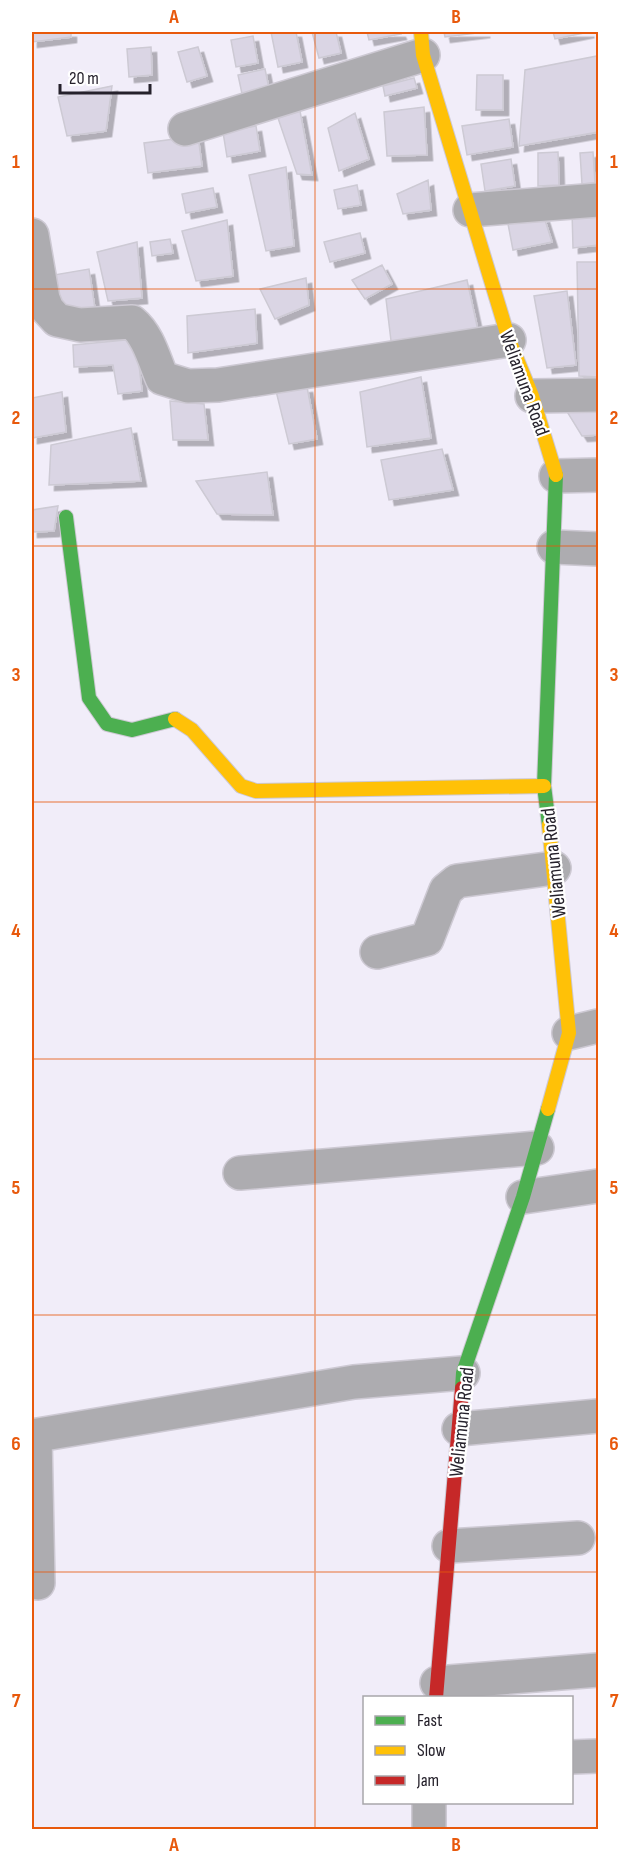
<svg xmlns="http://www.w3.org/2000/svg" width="630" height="1861" font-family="'Sofia Sans Condensed',sans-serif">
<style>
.building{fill:#dad5e4;stroke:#cdcad4;stroke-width:1.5;filter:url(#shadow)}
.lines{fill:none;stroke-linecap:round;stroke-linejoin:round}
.street-casing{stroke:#cdc9d3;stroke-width:36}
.fast-casing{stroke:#cdc9d3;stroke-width:16}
.slow-casing{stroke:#cdc9d3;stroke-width:16}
.jam-casing{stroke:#cdc9d3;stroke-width:16}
.street{stroke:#adacb0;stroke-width:33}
.fast{stroke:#4caf50;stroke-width:14}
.slow{stroke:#ffc107;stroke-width:14}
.jam{stroke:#c62828;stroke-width:14}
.grid{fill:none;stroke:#e8590c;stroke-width:1.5;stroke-opacity:0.55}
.labels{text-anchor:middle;stroke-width:4.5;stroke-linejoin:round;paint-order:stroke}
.street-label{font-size:20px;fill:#25212b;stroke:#fff}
.neatline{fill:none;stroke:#e8590c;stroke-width:2}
.grid-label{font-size:20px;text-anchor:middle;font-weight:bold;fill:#e8590c}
</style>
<defs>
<filter id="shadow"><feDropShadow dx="5.5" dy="5.5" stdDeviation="0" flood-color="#0004"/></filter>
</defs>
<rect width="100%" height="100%" fill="#f1edf9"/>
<!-- building -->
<path class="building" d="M32,32H71V37L32,42Z
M271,32H296L302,62L278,67Z
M312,32H336L341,53L319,58Z
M367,32H400L401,34L369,40Z
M444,32H485L445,37Z
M553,32H589L555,39Z
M253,36L258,63L236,67L231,40Z
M151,47L152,75L129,77L127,49Z
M198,47L207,76L187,82L178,52Z
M597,56L598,132L519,146L525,70Z
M265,69L271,98L244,103L238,75Z
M477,75H503V110H476Z
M414,78L417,88L385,96L383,86Z
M112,86L106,131L67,136L58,97Z
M424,107L427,155L387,156L384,112Z
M300,111L312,175L297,174L278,118Z
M355,113L369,159L339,171L328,128Z
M509,119L513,147L467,155L462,126Z
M256,126L260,151L227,157L223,132Z
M198,136L202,166L148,173L144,143Z
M558,152L559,185L538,186V153Z
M593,152L595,183L582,184L580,153Z
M511,159L515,186L485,191L481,164Z
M286,167L294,246L266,251L249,175Z
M428,180L431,210L403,214L397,194Z
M357,185L361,205L338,209L334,190Z
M213,188L217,207L186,213L182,194Z
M598,210V245L573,248L572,211Z
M544,217L552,242L513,250L508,224Z
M227,220L233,276L196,281L182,231Z
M360,233L365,253L330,262L324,242Z
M170,239L173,253L152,256L150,242Z
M137,242L142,298L108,301L97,252Z
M577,262H598V377L579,376Z
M382,265L392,284L365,299L352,280Z
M89,269L95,309H60L48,276Z
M306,278L309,305L275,319L260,289Z
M467,280L479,335L392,349L386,299Z
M567,291L576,365L547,368L534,296Z
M255,309L257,343L188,353L187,316Z
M136,339L142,391L118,394L113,365L74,367L73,345Z
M421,377L431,438L367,447L360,392Z
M307,387L317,439L289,444L276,391Z
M62,392L66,432L32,438V398Z
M170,401L204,404L208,440H173Z
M598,408V435L582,436L566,410Z
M131,428L141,481L49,485L51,445Z
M442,449L453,490L389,500L381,460Z
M267,472L273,515L217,514L196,481Z
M58,506L54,531L32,532V510Z"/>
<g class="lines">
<!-- street casing -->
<g class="street-casing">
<path id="street" d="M185,129L423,55
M470,210L598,200
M32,235L43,299L47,309L57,320L80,325L132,322C148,335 154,359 162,378L188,386L218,385L509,340
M532,396L598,395
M556,476L598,475
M554,547L598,549
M377,952L427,939L446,890L457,881L554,868
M569,1033L598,1026
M240,1173L537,1148
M523,1197L598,1186
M459,1429L598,1416
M32,1436L354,1382L463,1373
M35,1436L38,1583
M449,1546L578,1538
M437,1683L598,1670
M572,1757L598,1756
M429,1802V1830"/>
</g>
<!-- fast casing -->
<g class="fast-casing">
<path id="fast" d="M66,517L89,698L107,724L132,730L175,719
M549,825L544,786L556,475
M462,1388L463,1373L523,1197L548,1109"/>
</g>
<!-- slow casing -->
<g class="slow-casing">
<path id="slow" d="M421,32L423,55L509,340L532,396L556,475
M175,719L192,730L241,786L256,791L544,786
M548,1109L569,1033L549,825"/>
</g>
<!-- jam casing -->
<g class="jam-casing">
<path id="jam" d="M436,1698L462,1388"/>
</g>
<!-- street -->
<use href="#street" class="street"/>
<!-- fast -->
<use href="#fast" class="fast"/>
<!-- slow -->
<use href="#slow" class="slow"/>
<!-- jam -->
<use href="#jam" class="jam"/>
</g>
<!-- grid -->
<path class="grid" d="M315,32V1830M32,289H598M32,546H598M32,802H598M32,1059H598M32,1315H598M32,1572H598"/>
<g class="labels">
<!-- street labels -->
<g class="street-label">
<text transform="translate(525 383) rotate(70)" y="7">Weliamuna Road</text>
<text transform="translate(553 863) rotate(-96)" y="7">Weliamuna Road</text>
<text transform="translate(461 1422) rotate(-84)" y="7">Weliamuna Road</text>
</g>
</g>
<!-- border -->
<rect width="630" height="1861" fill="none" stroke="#ffffff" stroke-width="66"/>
<!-- legend -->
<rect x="363" y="1696" width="210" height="108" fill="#ffffff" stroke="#a8a6aa" stroke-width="1.5"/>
<rect x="375" y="1716" width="30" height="9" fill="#4caf50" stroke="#a8a6aa" stroke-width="1.5"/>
<text x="417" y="1726" font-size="18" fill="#25212b">Fast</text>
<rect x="375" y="1746" width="30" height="9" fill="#ffc107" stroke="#a8a6aa" stroke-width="1.5"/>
<text x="417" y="1756" font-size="18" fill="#25212b">Slow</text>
<rect x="375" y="1776" width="30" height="9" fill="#c62828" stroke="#a8a6aa" stroke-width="1.5"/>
<text x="417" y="1786" font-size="18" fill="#25212b">Jam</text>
<!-- scale -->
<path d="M60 84v9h90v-9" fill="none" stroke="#25212b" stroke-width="3"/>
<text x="69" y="84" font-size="18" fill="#25212b" stroke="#ffffff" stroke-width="4.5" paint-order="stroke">20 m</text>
<rect x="33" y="33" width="564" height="1795" class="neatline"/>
<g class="grid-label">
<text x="174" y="23">A</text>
<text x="456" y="23">B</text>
<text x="16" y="168">1</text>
<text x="614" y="168">1</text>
<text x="16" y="424">2</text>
<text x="614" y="424">2</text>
<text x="16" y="681">3</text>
<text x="614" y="681">3</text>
<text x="16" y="937">4</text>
<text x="614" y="937">4</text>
<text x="16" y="1194">5</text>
<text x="614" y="1194">5</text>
<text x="16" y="1450">6</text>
<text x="614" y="1450">6</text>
<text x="16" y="1707">7</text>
<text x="614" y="1707">7</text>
<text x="174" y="1851">A</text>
<text x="456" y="1851">B</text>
</g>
</svg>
